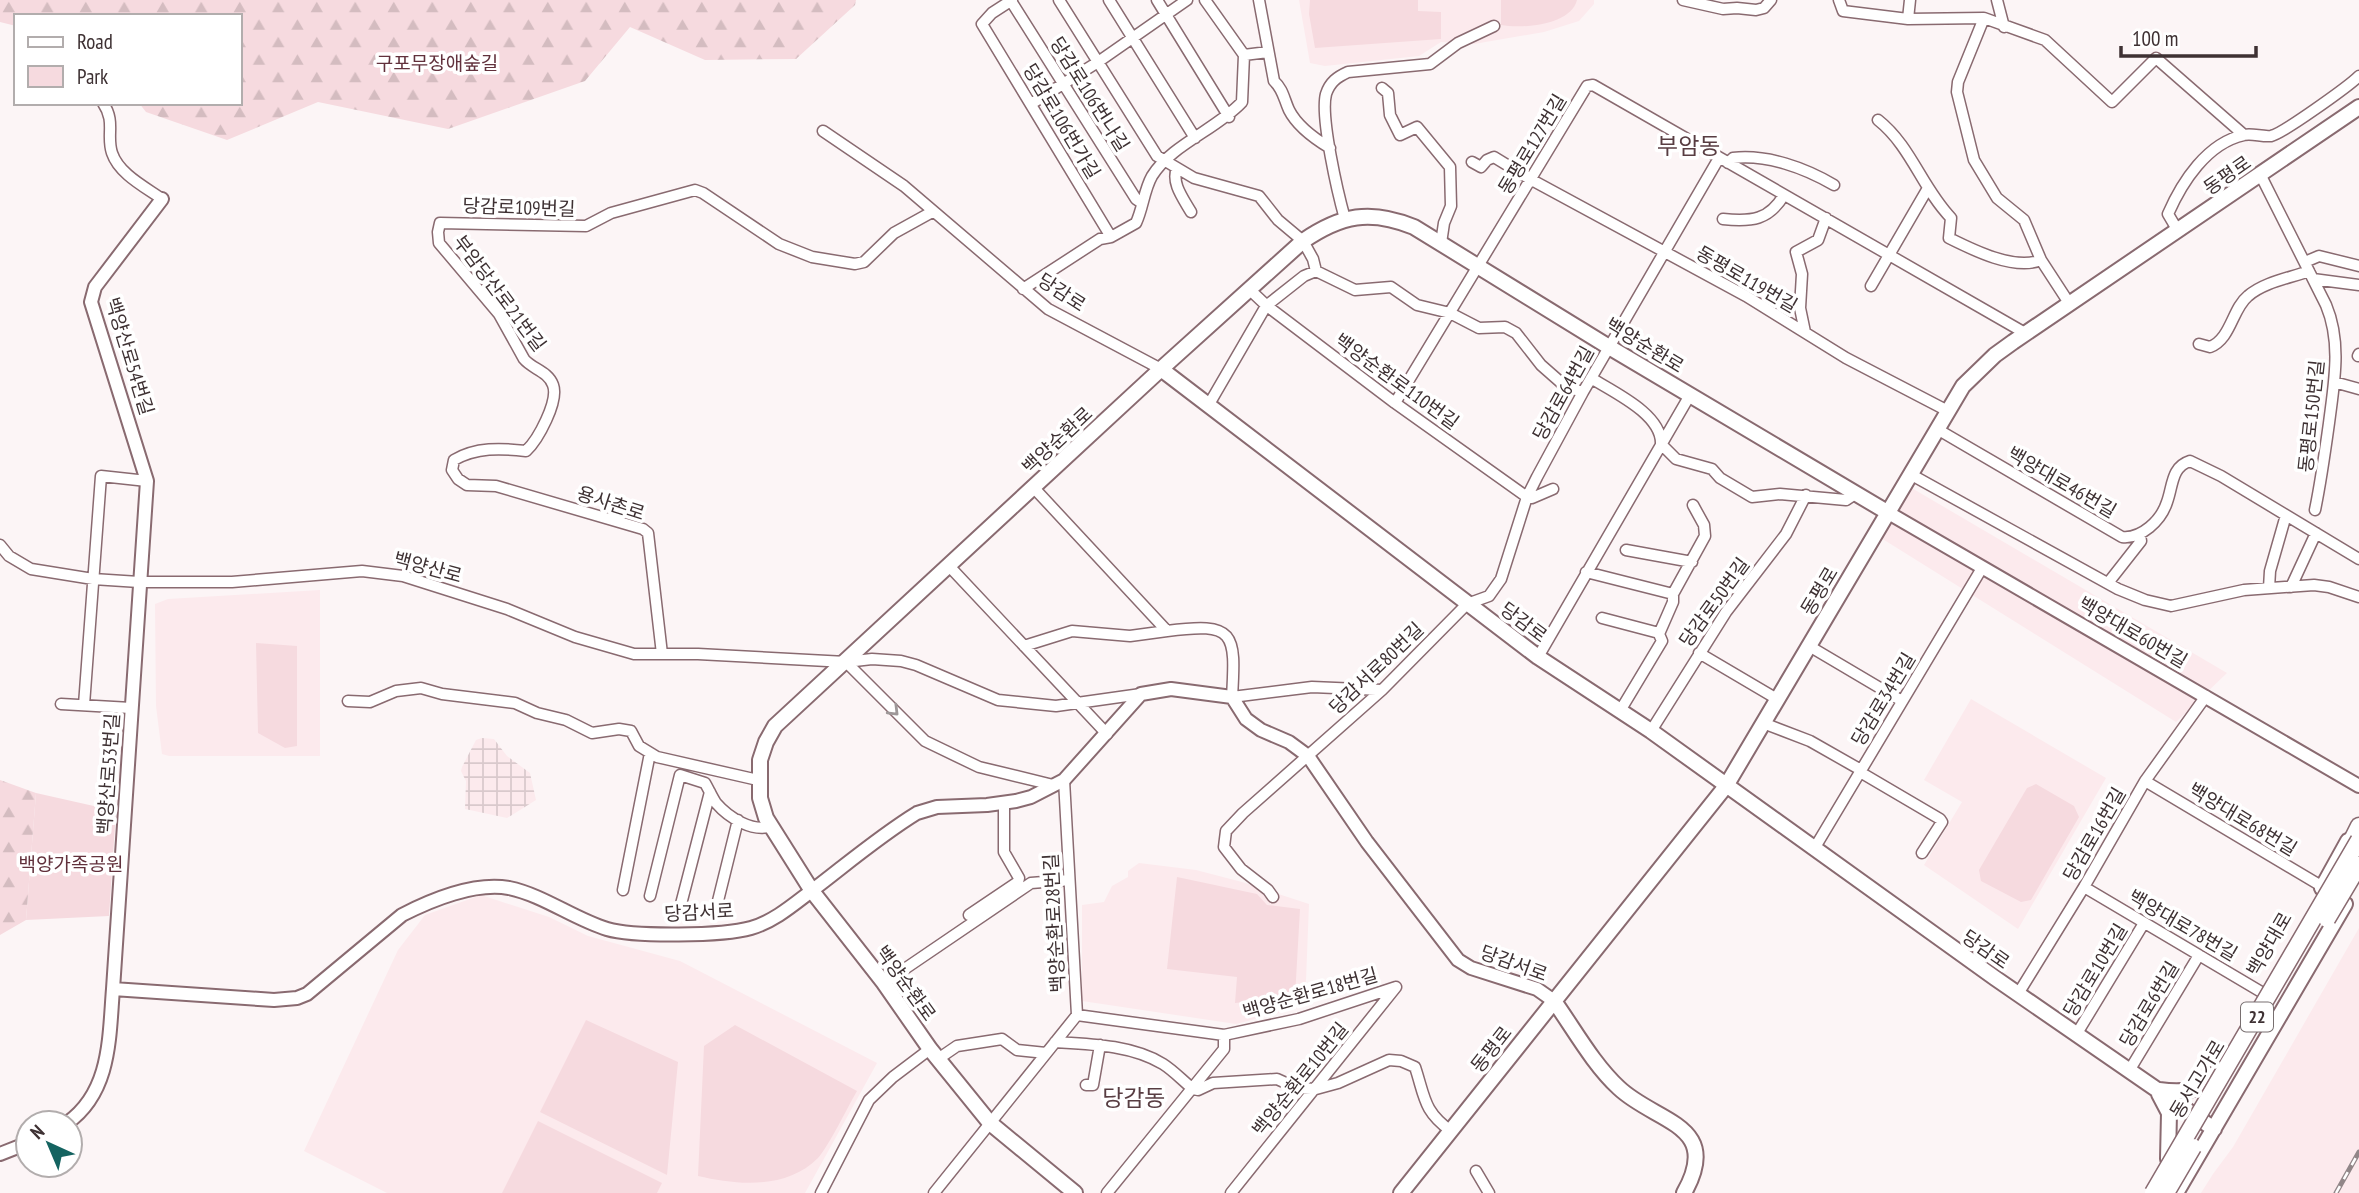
<svg xmlns="http://www.w3.org/2000/svg" width="2359" height="1193" font-family="'PT Sans Narrow','Noto Sans KR',sans-serif">
<style>
.built{fill:#fceaed}
.industrial{fill:url(#industrial-grid)}
.green{fill:#f6dadf}
.forest{fill:url(#forest-firs)}
.lines{fill:none;stroke-linecap:round;stroke-linejoin:round}
.minor-casing{stroke:#896a70;stroke-width:13}
.tertiary-casing{stroke:#896a70;stroke-width:16}
.secondary-casing{stroke:#896a70;stroke-width:18}
.trunk-casing{stroke:#896a70;stroke-width:19}
.minor{stroke:#fff;stroke-width:10}
.tertiary{stroke:#fff;stroke-width:12}
.secondary{stroke:#fff;stroke-width:14}
.trunk{stroke:#fff;stroke-width:16}
.rail-casing{stroke:#918688;stroke-width:5}
.rail{stroke:#fff;stroke-width:2.5;stroke-dasharray:8;stroke-linecap:butt}
.trunk-bridge-casing{stroke:#896a70;stroke-width:19;stroke-linecap:butt}
.trunk-bridge{stroke:#fff;stroke-width:16}
.oneway{stroke:#9e9899}
.labels{text-anchor:middle;stroke-width:7;stroke-linejoin:round;paint-order:stroke}
.shield{fill:#fff;stroke:#786f70;stroke-width:2}
.shield-label{font-size:18px;font-weight:bold;fill:#3e3133}
.park-label{font-size:19px;fill:#61313c;stroke:#fff}
.street-label{font-size:19px;fill:#3e3133;stroke:#fff}
.quarter-label{font-size:23px;fill:#583d42;stroke:#fff}
</style>
<defs>
<pattern id="industrial-grid" width="8" height="8" patternUnits="userSpaceOnUse" patternTransform="scale(1.75)"><rect width="8" height="8" fill="#fceaed"/><path d="M0 4h8M4 0v8" fill="none" stroke="#d9c9cc"/></pattern>
<pattern id="forest-firs" width="22" height="20" patternUnits="userSpaceOnUse" patternTransform="scale(1.75)"><rect width="22" height="20" fill="#f6dadf"/><path d="M5 1l3.5 6h-7zM16 11l3.5 6h-7z" fill="#d4bcc0"/></pattern>
</defs>
<rect width="100%" height="100%" fill="#fcf5f6"/>
<!-- built -->
<path class="built" d="M1299,0H1594V4L1579,21L1544,32L1474,44L1441,42L1419,56L1325,66L1310,63Z
M1910,487L2227,673L2176,722L1881,538Z
M320,590V756H169L162,754L156,706L155,604L168,599Z
M1971,699L2106,778L2018,929L1924,865L1962,802L1924,780Z
M1139,863L1196,870L1242,882L1309,904L1305,1006L1236,1024L1082,1001V905L1104,902L1112,886L1128,877V871Z
M481,895L549,917L588,936L680,961L877,1063L805,1193H387L304,1151L398,950L425,915Z
M2359,928V1193H2201L2213,1174L2233,1147Z"/>
<!-- industrial -->
<path class="industrial" d="M482,738L494,739L507,756L530,773L536,800L507,818L465,809L466,781L461,771L462,767L476,740Z"/>
<!-- green -->
<path class="green" d="M1310,0H1418V11L1441,12V39L1315,48L1309,14Z
M1501,0H1577C1571,25 1523,29 1501,25Z
M256,643L297,646V746L285,748L258,733Z
M2036,784L2074,806L2079,817L2031,900L2021,902L1981,881L1979,870L2027,788Z
M36,793L116,811L109,916L26,920Z
M1177,877L1257,894L1267,905L1300,909L1295,997L1235,1003L1237,977L1167,969Z
M586,1020L678,1062L667,1175L540,1112Z
M735,1025L857,1091C847,1108 829,1146 818,1158C786,1190 737,1185 698,1176L704,1046Z
M538,1121L662,1183L657,1193H502Z"/>
<!-- forest -->
<path class="forest" d="M0,0H856L855,5L796,59L705,60L630,27L585,81L448,129L318,102L227,140L146,112L139,103H240V16H16V26L0,22Z
M0,780L36,793L26,920L0,935Z"/>
<g class="lines">
<!-- minor casing -->
<g class="minor-casing">
<path id="minor" d="M1012,0L992,13L982,24L1111,237
M1059,0L1157,156L1194,178L1259,196L1278,220L1303,241L1313,259L1316,271L1355,290L1391,287L1417,305L1450,313L1479,328L1505,327L1516,333L1541,365L1566,387L1583,392
M1109,0L1195,138
M1157,0L1229,117
M1259,0L1274,81C1283,89 1284,99 1289,110C1297,126 1315,139 1330,148
M1683,0L1723,9L1737,8L1756,10L1764,8L1771,0
M1839,0L1843,11L1908,19L1984,18L2045,40L2112,102L2156,58L2244,135
M1997,0L2004,27
M1011,1L1136,199L1142,203
M1984,18L1958,82L1957,92L1974,160L1997,198L2024,220L2041,260L2069,303
M1908,19L1910,0
M1244,55L1268,52
M1382,88L1388,93L1390,115L1400,135L1417,127L1450,167L1451,206L1444,223L1441,243
M103,103C116,122 106,135 112,153C119,174 145,187 162,199
M1031,104L1098,62L1187,0
M1878,120C1911,146 1922,188 1951,218L1949,238C1973,250 2015,271 2041,260
M823,131L904,186L1048,309L1161,369
M1472,162L1481,167L1487,160L1494,157L1530,179L1746,296L1846,358L1946,410
M1728,163L1733,158C1767,154 1805,168 1834,185
M1177,168C1171,183 1183,198 1191,212
M2260,174L2326,305C2342,343 2334,383 2329,423C2325,452 2321,481 2315,510
M1345,219C1338,194 1320,117 1326,94C1330,82 1337,77 1348,72L1430,64L1458,43L1494,26
M1723,219C1752,222 1769,220 1784,195
M2178,231L2168,214C2182,182 2207,143 2244,135C2252,133 2262,137 2271,136C2282,134 2349,86 2359,76
M2305,262L2319,256L2359,266
M2313,279L2359,285
M1871,286L1928,188
M1023,289L1100,239L1111,237L1136,223C1143,208 1144,190 1152,176C1171,145 1217,129 1242,102L1244,55L1205,0
M1249,289L1267,306L1395,403L1527,497L1532,498L1553,489
M1805,332L1800,308L1802,274L1796,252L1818,240L1826,218
M2199,344L2210,347C2231,339 2232,309 2248,296C2264,282 2290,278 2309,271
M2358,356L2359,354
M1591,378C1613,392 1662,414 1661,444L1676,459L1712,469L1720,478L1752,497L1780,494L1846,500L1855,494
M2334,382L2359,389
M1395,403L1587,86L1593,85L2025,333
M1208,406L1266,306L1304,276L1316,271
M1937,429L2122,537C2141,539 2161,521 2167,502C2173,486 2171,467 2190,461L2221,476L2359,559
M1910,474L2118,589L2145,600L2171,606L2244,590L2314,585L2329,587L2359,597
M1034,488L1167,631C1235,622 1236,632 1232,697L1312,687L1382,690
M0,545L9,556L31,569L93,579L139,582H232L362,571L403,576L507,609L575,637L634,654H698L846,662L872,659L901,661L916,665L998,700L1056,706L1141,694
M1626,550L1692,562
M949,566L1107,734
M1586,572L1673,594L1705,536L1704,525L1693,505
M2108,583L2141,541L2140,535
M2291,587L2316,533
M2269,588L2270,571L2286,515
M1602,618L1659,633
M1024,646L1072,631L1130,636L1167,631
M1809,646L1902,701
M1699,653L1777,699
M662,654L648,533L643,529L496,486L467,485L458,479L452,470L454,460C476,447 501,448 526,451C538,440 559,401 553,385C548,371 532,369 524,359L499,314L439,243L438,232L440,223L586,226L611,213L695,190L703,193L779,244L812,257L855,264L864,262L894,233L932,212
M1538,657L1690,395
M846,662L925,741L979,767L1053,785
M348,701L370,702L396,691L421,688L442,694L515,703L537,713L566,720L592,733L619,729L631,731L639,746L657,757L758,780
M61,704L131,708
M84,705L101,476L147,481
M1620,711L1662,641L1659,634L1673,602V594
M1763,723L1810,741L1861,770
M1651,731L1726,612L1786,534L1806,495
M1860,772L1940,819L1942,822L1922,853
M2145,781L2323,887
M1814,849L1982,568
M2084,887L2263,993
M623,890L650,753
M650,896L680,775L705,783C709,790 712,797 716,803C729,818 753,833 772,826
M1273,897L1268,890L1241,869L1224,847L1226,831L1243,813L1382,690L1467,604L1489,596L1501,579L1527,497L1537,477L1583,392L1719,158
M680,908L710,792
M715,913L738,820
M969,915L1018,882L1019,878L1004,852V804
M884,983L1031,883L1069,880
M2018,994L2084,887L2145,781L2206,696
M1077,1015L1224,1035L1299,1019L1396,987
M2076,1035L2144,923
M1055,1042C1090,1044 1132,1045 1163,1064C1174,1071 1183,1081 1193,1089L1198,1090L1213,1083L1277,1079L1297,1088L1316,1089L1338,1083L1389,1060L1401,1061L1415,1067C1425,1097 1423,1111 1451,1131
M938,1059L957,1046L1002,1039L1017,1050L1046,1053
M2129,1071L2199,955
M1086,1085H1093L1100,1045
M1476,1171L1489,1193
M821,1193L869,1100L893,1077L930,1049
M934,1193L1077,1015L1064,780
M1107,1193L1224,1049V1035
M1231,1193L1396,987"/>
</g>
<!-- tertiary casing -->
<g class="tertiary-casing">
<path id="tertiary" d="M1887,512L2359,786
M113,989L274,1000L297,998L307,994L402,915C431,900 475,882 509,888C543,895 574,919 607,929C634,937 723,936 751,928C775,921 794,904 814,889C848,863 881,835 917,813L937,807L987,805L1016,801L1031,797L1064,780L1141,694L1171,689L1232,697L1246,719L1261,730L1289,742L1308,756L1367,842L1458,960L1471,968L1537,989L1554,1001
M67,1123C111,1092 109,1038 113,989L147,481L91,302L95,287L162,199
M0,1154L28,1143"/>
</g>
<!-- secondary casing -->
<g class="secondary-casing">
<path id="secondary" d="M1161,369L1538,657L1651,731L1995,978L2214,1129
M2322,888L2348,841
M1554,1001C1574,1029 1593,1064 1619,1088C1656,1123 1723,1124 1684,1193
M2159,1090C2192,1094 2196,1090 2220,1069
M2159,1094L2169,1113L2168,1159
M1075,1193L990,1123L930,1049L884,983L812,891L766,818L760,798V760L766,742L775,726L1161,369L1303,241C1341,215 1370,209 1414,227L1609,347L1887,512
M1401,1193L1726,786L1963,386L1995,355L2013,342L2359,107
M2176,1193L2345,904"/>
</g>
<!-- trunk casing -->
<g class="trunk-casing">
<path id="trunk" d="M2346,852L2359,826"/>
</g>
<!-- minor -->
<use href="#minor" class="minor"/>
<!-- tertiary -->
<use href="#tertiary" class="tertiary"/>
<!-- secondary -->
<use href="#secondary" class="secondary"/>
<!-- trunk -->
<use href="#trunk" class="trunk"/>
<!-- rail casing -->
<g class="rail-casing">
<path id="rail" d="M2336,1193L2359,1152"/>
</g>
<!-- rail -->
<use href="#rail" class="rail"/>
<!-- trunk-bridge casing -->
<g class="trunk-bridge-casing">
<path id="trunk-bridge" d="M2327,919L2359,865
M2153,1193L2359,840
M2166,1193L2193,1147"/>
</g>
<!-- trunk-bridge -->
<use href="#trunk-bridge" class="trunk-bridge"/>
</g>
<!-- one-way arrows -->
<defs><path id="oneway-chevron" d="M-2-3.5L2.5 0L-2 3.5" fill="none" stroke-width="1.6" stroke-linecap="round" stroke-linejoin="round" transform="scale(1.75)"/></defs>
<use class="oneway" href="#oneway-chevron" transform="translate(894 711) rotate(45)"/>
<g class="labels">
<!-- shield labels -->
<rect class="shield" x="2241" y="1002.5" width="32" height="29" rx="5"/>
<g class="shield-label">
<text x="2257" y="1023">22</text>
</g>
<!-- park labels -->
<g class="park-label">
<text x="437" y="70">구포무장애숲길</text>
<text x="71" y="871">백양가족공원</text>
</g>
<!-- street labels -->
<g class="street-label">
<text transform="translate(1090 94) rotate(58)" y="7">당감로106번나길</text>
<text transform="translate(1062 121) rotate(59)" y="7">당감로106번가길</text>
<text transform="translate(1532 144) rotate(-59)" y="7">동평로127번길</text>
<text transform="translate(2227 175) rotate(-35)" y="7">동평로</text>
<text transform="translate(519 207) rotate(2)" y="7">당감로109번길</text>
<text transform="translate(1747 279) rotate(30)" y="7">동평로119번길</text>
<text transform="translate(1062 292) rotate(33)" y="7">당감로</text>
<text transform="translate(500 293) rotate(53)" y="7">부암당산로21번길</text>
<text transform="translate(1645 345) rotate(31)" y="7">백양순환로</text>
<text transform="translate(130 356) rotate(73)" y="7">백양산로54번길</text>
<text transform="translate(1397 381) rotate(36)" y="7">백양순환로110번길</text>
<text transform="translate(1563 393) rotate(-61)" y="7">당감로64번길</text>
<text transform="translate(2311 416) rotate(-84)" y="7">동평로150번길</text>
<text transform="translate(1057 440) rotate(-43)" y="7">백양순환로</text>
<text transform="translate(2062 482) rotate(30)" y="7">백양대로46번길</text>
<text transform="translate(611 503) rotate(18)" y="7">용사촌로</text>
<text transform="translate(428 567) rotate(15)" y="7">백양산로</text>
<text transform="translate(1819 591) rotate(-59)" y="7">동평로</text>
<text transform="translate(1714 602) rotate(-54)" y="7">당감로50번길</text>
<text transform="translate(1524 622) rotate(37)" y="7">당감로</text>
<text transform="translate(2133 632) rotate(30)" y="7">백양대로60번길</text>
<text transform="translate(1376 668) rotate(-44)" y="7">당감서로80번길</text>
<text transform="translate(1883 699) rotate(-59)" y="7">당감로34번길</text>
<text transform="translate(108 774) rotate(-86)" y="7">백양산로53번길</text>
<text transform="translate(2243 819) rotate(31)" y="7">백양대로68번길</text>
<text transform="translate(2094 834) rotate(-60)" y="7">당감로16번길</text>
<text transform="translate(699 912) rotate(-3)" y="7">당감서로</text>
<text transform="translate(1054 923) rotate(-93)" y="7">백양순환로28번길</text>
<text transform="translate(2183 925) rotate(30)" y="7">백양대로78번길</text>
<text transform="translate(2269 944) rotate(-60)" y="7">백양대로</text>
<text transform="translate(1986 949) rotate(35)" y="7">당감로</text>
<text transform="translate(1514 963) rotate(20)" y="7">당감서로</text>
<text transform="translate(2095 970) rotate(-59)" y="7">당감로10번길</text>
<text transform="translate(906 983) rotate(54)" y="7">백양순환로</text>
<text transform="translate(1310 993) rotate(-16)" y="7">백양순환로18번길</text>
<text transform="translate(2149 1004) rotate(-59)" y="7">당감로6번길</text>
<text transform="translate(1491 1049) rotate(-52)" y="7">동평로</text>
<text transform="translate(1300 1079) rotate(-51)" y="7">백양순환로10번길</text>
<text transform="translate(2197 1079) rotate(-59)" y="7">동서고가로</text>
</g>
<!-- quarter labels -->
<g class="quarter-label">
<text x="1689" y="154">부암동</text>
<text x="1134" y="1106">당감동</text>
</g>
</g>
<!-- legend -->
<rect x="14" y="14" width="228" height="91" fill="#ffffff" stroke="#b2adad" stroke-width="2"/>
<rect x="28" y="37" width="35" height="10" fill="#ffffff" stroke="#b2adad" stroke-width="2"/>
<text x="77" y="49" font-size="21" fill="#3e3133">Road</text>
<rect x="28" y="66" width="35" height="21" fill="#f6dadf" stroke="#b2adad" stroke-width="2"/>
<text x="77" y="84" font-size="21" fill="#3e3133">Park</text>
<!-- north arrow -->
<g transform="translate(49 1144) rotate(316)"><circle r="33" fill="#ffffff" stroke="#b2adad" stroke-width="2"/>
<path d="M0-5L12 26L0 18L-12 26Z" fill="#146360"/>
<text y="-10" font-size="19" font-weight="bold" text-anchor="middle" fill="#3e3133">N</text>
</g>
<!-- scale -->
<path d="M2121 46v10h135v-10" fill="none" stroke="#3e3133" stroke-width="3.5"/>
<text x="2132" y="46" font-size="21" fill="#3e3133" stroke="#ffffff" stroke-width="5" paint-order="stroke">100 m</text>
</svg>
